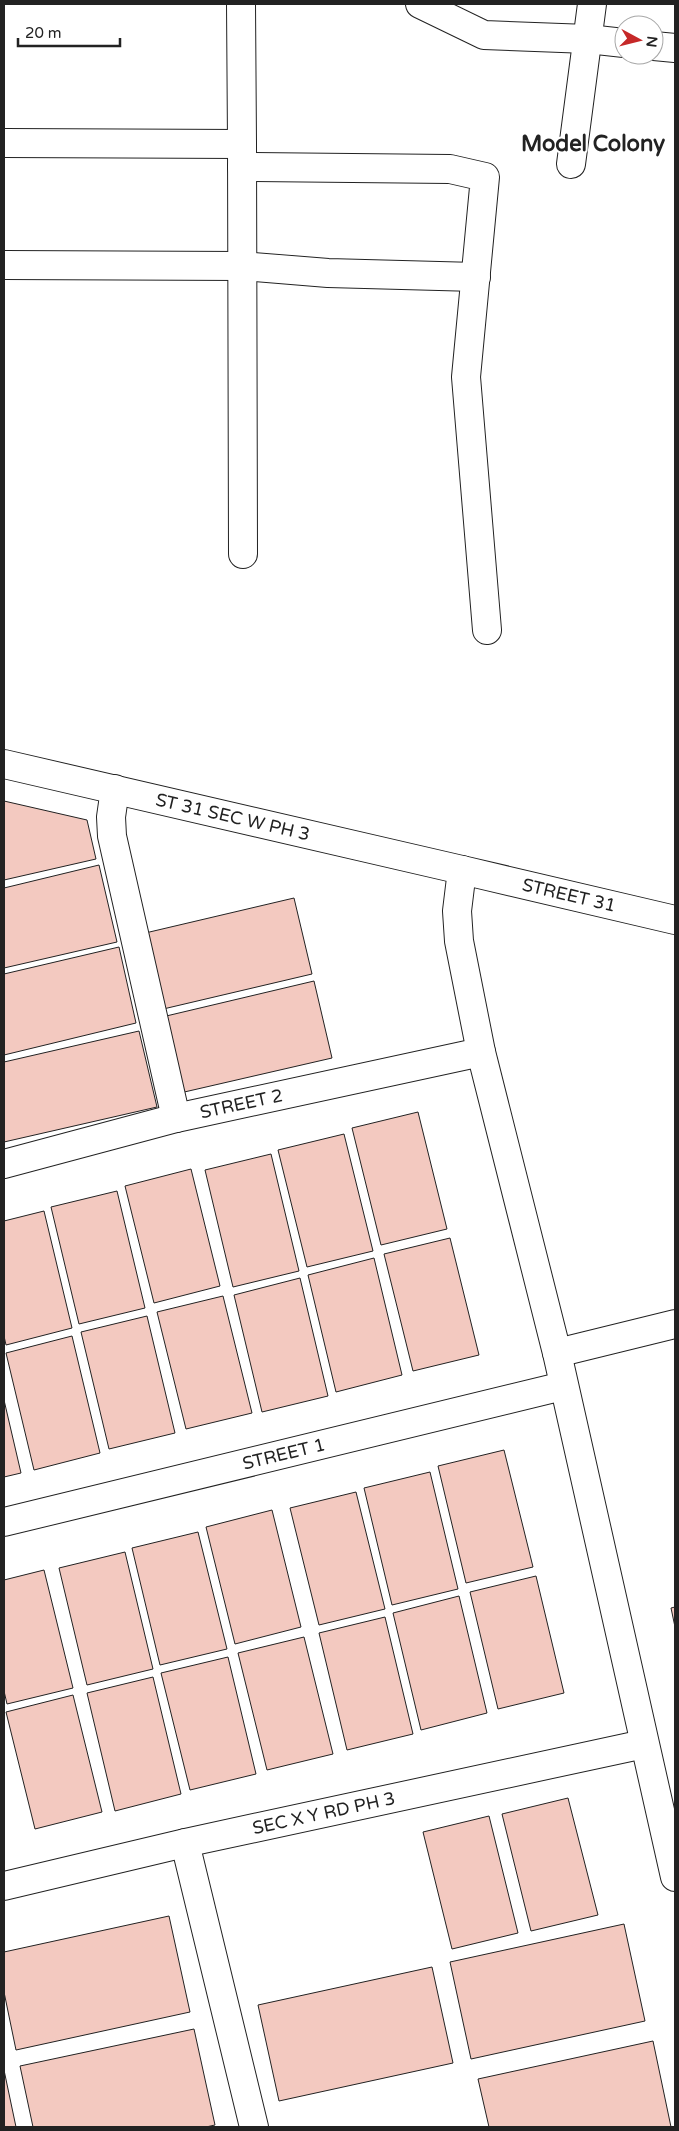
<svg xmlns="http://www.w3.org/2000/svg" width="679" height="2131" font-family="'Varela Round',sans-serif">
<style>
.building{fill:#f3c9c0;stroke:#222}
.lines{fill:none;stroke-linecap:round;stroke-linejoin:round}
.minor-casing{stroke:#222;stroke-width:30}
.major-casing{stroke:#222;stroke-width:30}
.minor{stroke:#fff;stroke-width:28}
.major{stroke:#fff;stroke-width:28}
.labels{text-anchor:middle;stroke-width:4;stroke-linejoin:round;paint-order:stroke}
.street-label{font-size:18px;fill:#222;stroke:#fff}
.district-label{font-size:22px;font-weight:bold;fill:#222;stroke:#fff}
</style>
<rect width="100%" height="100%" fill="#fff"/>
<!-- building -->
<path class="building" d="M4,801L87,820L96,859L4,880Z
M99,865L117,942L4,968V888Z
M294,898L312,974L159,1010L141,934Z
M119,947L136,1023L4,1055V974Z
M314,981L332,1058L180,1093L162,1017Z
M139,1031L157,1107L4,1142V1062Z
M418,1112L447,1229L381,1245L352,1128Z
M344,1134L373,1251L307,1267L278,1150Z
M271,1154L299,1271L233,1287L205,1170Z
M191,1169L220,1286L154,1303L125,1186Z
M117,1191L145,1308L79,1324L51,1207Z
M44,1211L72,1328L6,1345L4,1336V1221Z
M450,1238L479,1355L413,1371L384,1254Z
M374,1258L402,1375L336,1392L308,1275Z
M300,1278L328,1396L262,1412L234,1295Z
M223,1296L252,1413L186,1429L157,1312Z
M147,1316L175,1433L109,1449L81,1332Z
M72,1336L100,1453L34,1470L6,1353Z
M4,1400L21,1473L4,1477Z
M504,1450L533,1567L466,1583L438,1466Z
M430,1472L458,1589L392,1605L364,1488Z
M356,1492L385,1609L319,1625L290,1508Z
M272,1510L301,1627L235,1644L206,1527Z
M198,1532L227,1649L160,1665L132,1548Z
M125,1552L153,1669L87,1685L59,1568Z
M44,1570L73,1688L7,1704L4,1691V1580Z
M536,1576L564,1693L498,1709L470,1592Z
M459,1596L487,1713L421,1730L393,1613Z
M675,1607V1627L671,1608Z
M385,1617L413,1734L347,1750L319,1633Z
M304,1637L333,1754L267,1770L238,1653Z
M228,1657L256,1774L190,1790L161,1673Z
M153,1677L181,1794L115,1811L87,1693Z
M73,1695L102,1812L35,1829L6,1712Z
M568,1798L598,1915L531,1931L502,1814Z
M489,1816L518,1933L452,1949L423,1832Z
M169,1916L190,2012L16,2050L4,1992V1952Z
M624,1924L645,2021L471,2059L450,1962Z
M432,1967L453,2063L279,2101L258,2005Z
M194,2029L215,2125L206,2127H33L20,2066Z
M653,2041L671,2127H489L478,2079Z
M4,2070L16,2127H4Z"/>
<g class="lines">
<!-- minor casing -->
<g class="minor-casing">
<g id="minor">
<path d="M420,4L484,35L588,39L624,43"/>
<path d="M654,46L675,48"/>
<path d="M4,143L242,144L241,4"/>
<path d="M242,144L243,554"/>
<path d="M571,164L592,4"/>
<path d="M242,167L450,169L485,177L466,377L487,630"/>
<path d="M4,265L242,266L328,273L476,277"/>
<path d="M115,789L111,817L112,836L176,1118"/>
<path id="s1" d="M462,870L675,920"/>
<path id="s2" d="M4,1164L176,1118L481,1052"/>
<path d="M557,1353L675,1324"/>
<path id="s3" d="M4,1522L563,1386"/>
<path d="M185,1843L254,2127"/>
<path id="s4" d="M4,1886L185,1843L644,1744"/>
</g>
</g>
<!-- major casing -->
<g class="major-casing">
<g id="major">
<path id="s5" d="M4,764L462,870L457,911L459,941L481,1052L557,1353L675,1877"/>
</g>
</g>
<!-- minor -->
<use href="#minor" class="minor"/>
<!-- major -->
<use href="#major" class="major"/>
</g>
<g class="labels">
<!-- street labels -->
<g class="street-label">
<text dy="6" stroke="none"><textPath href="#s5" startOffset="235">ST 31 SEC W PH 3</textPath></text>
<text dy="6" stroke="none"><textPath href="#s1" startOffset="110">STREET 31</textPath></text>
<text dy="6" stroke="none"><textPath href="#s2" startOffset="245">STREET 2</textPath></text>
<text dy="6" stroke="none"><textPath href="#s3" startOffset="288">STREET 1</textPath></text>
<text dy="6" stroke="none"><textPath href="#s4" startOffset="328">SEC X Y RD PH 3</textPath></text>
</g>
<!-- district labels -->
<g class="district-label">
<text x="593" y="151">Model Colony</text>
</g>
</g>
<!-- border -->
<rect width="679" height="2131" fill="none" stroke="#222222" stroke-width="10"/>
<!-- north arrow -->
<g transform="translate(639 40) rotate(97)"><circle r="24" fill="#ffffff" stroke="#a7a7a7"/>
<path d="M0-4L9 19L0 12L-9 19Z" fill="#c62828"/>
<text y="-8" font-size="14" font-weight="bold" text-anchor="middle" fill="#222222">N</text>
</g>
<!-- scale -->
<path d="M18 38v8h102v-8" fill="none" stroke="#222222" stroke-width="2.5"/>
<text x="25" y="38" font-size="15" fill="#222222" stroke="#ffffff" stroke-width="4" paint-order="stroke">20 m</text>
</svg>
